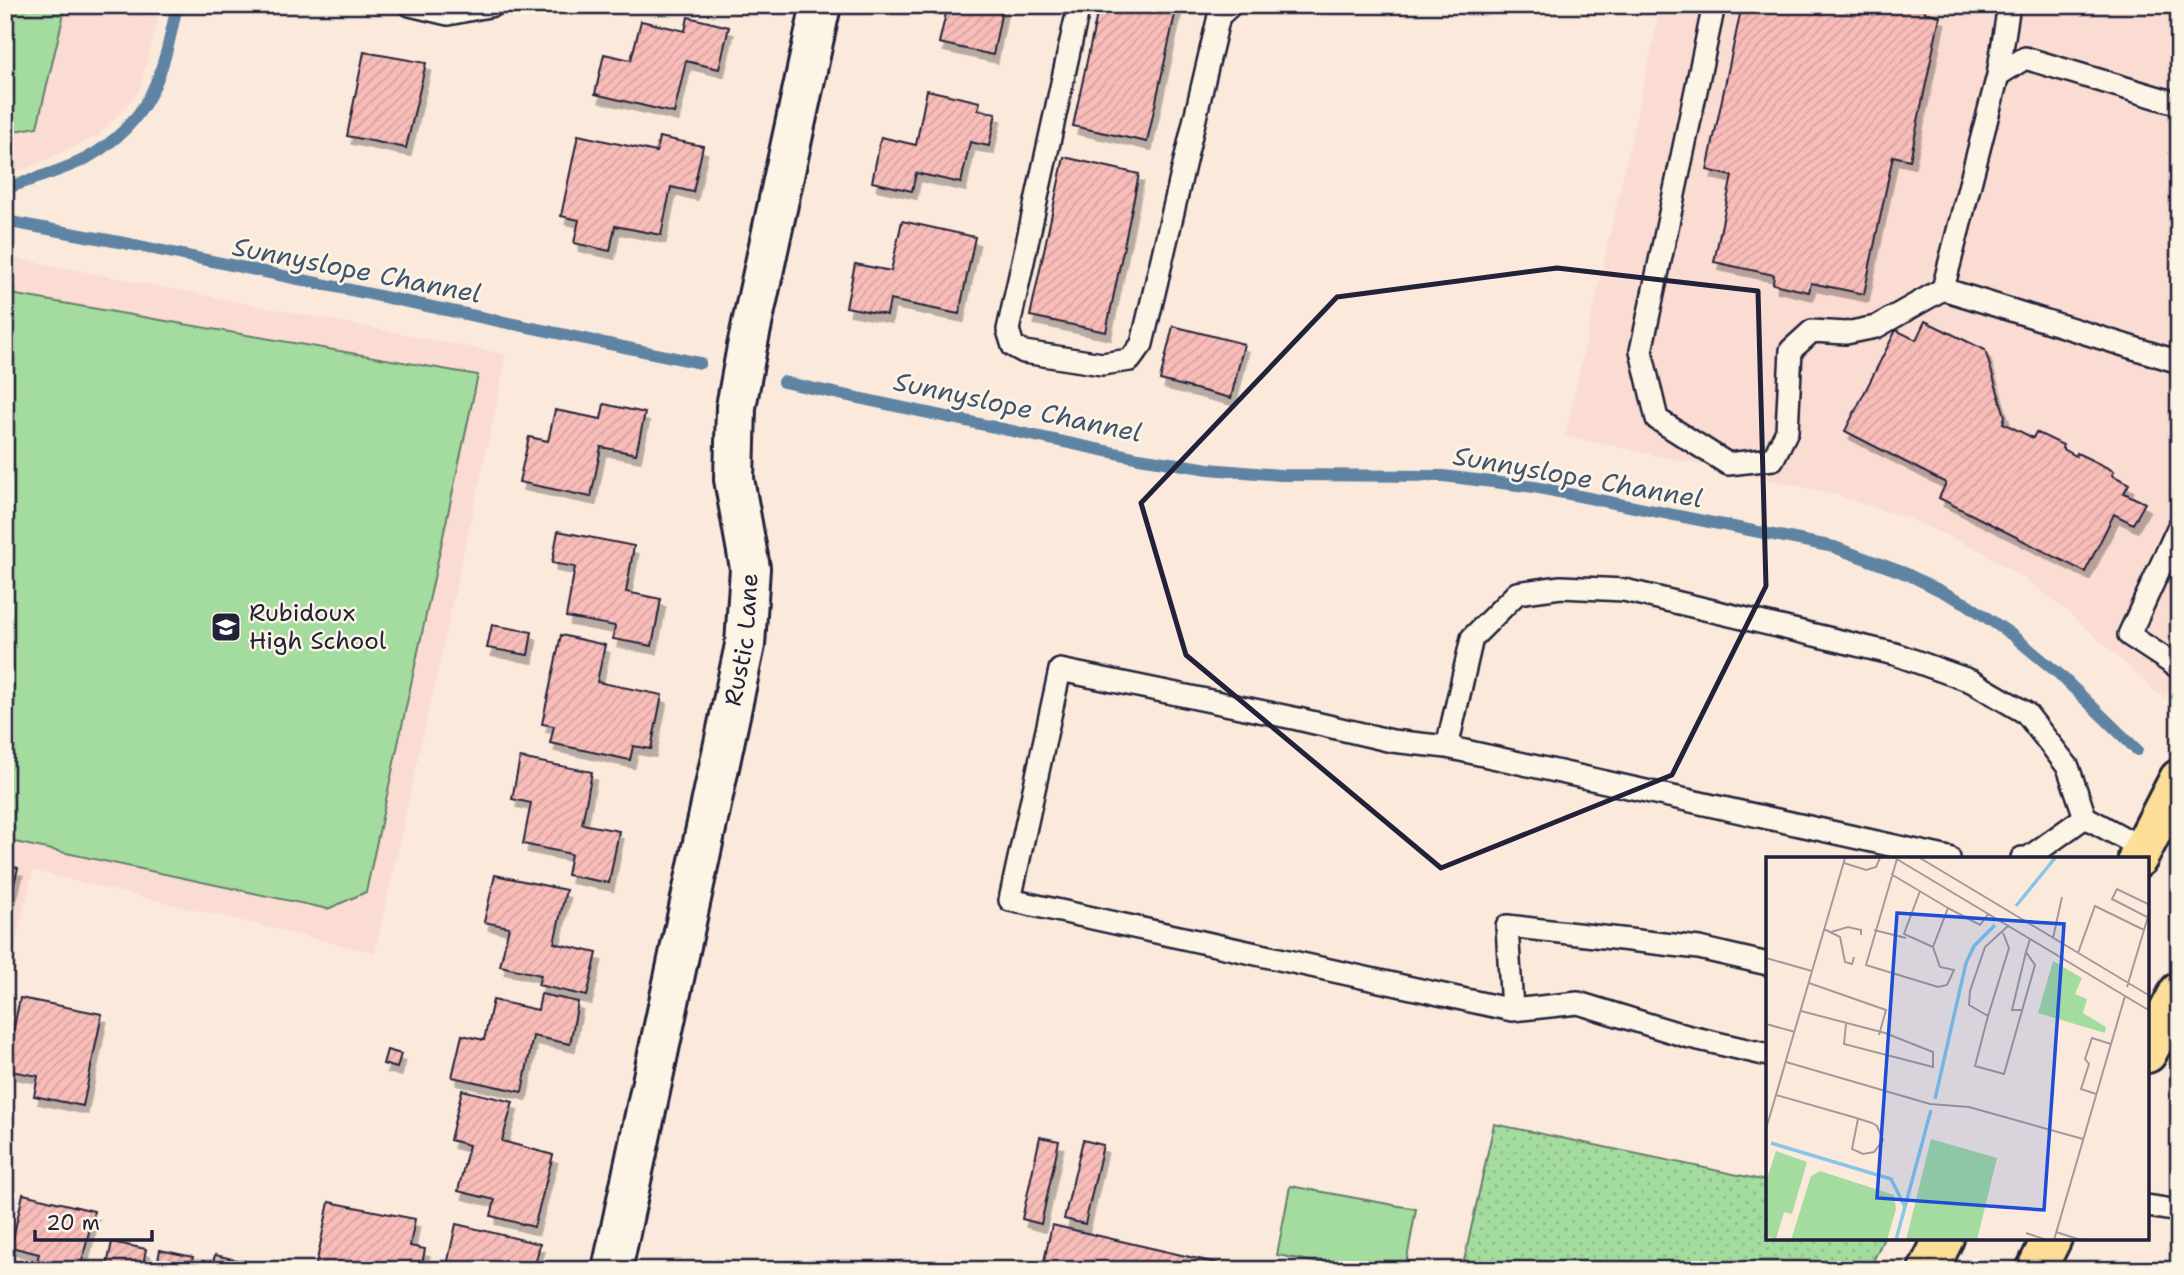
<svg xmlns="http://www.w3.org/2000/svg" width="2184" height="1275" font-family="'Shantell Sans',sans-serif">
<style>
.built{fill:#fadcd2}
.grass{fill:url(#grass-dots);stroke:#637e6c;stroke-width:2}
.pitch{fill:#a4db9e;stroke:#637e6c;stroke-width:2}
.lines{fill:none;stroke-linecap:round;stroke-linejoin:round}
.stream{stroke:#5f84a3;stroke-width:12}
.building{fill:url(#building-hatch);stroke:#22223b;stroke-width:2;filter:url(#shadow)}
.service-casing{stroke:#22223b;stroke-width:26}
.minor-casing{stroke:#22223b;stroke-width:44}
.primary-casing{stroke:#22223b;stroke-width:44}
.service{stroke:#fcf5e5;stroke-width:21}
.minor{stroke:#fcf5e5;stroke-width:38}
.primary{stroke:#fdde96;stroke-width:38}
.marked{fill:none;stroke:#22223b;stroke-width:5;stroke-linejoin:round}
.labels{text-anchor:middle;stroke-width:5;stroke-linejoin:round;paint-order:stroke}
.poi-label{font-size:24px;fill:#22223b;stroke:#fcf5e5;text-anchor:start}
.street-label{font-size:24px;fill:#22223b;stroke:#fcf5e5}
.water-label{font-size:26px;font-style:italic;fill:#40536f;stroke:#fcf5e5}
.inset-river{fill:none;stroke:#87c6e8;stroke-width:3.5}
.inset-road{fill:none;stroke:#a49a9c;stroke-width:2}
.view{fill:#1d4ed8;fill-opacity:0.15;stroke:#1d4ed8;stroke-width:3.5}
.inset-edge{fill:none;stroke:#22223b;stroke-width:3.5}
</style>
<defs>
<pattern id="grass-dots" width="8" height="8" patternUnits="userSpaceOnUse" patternTransform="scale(1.75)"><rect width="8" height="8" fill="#a4db9e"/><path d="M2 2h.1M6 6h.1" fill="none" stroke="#8dbc89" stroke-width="1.8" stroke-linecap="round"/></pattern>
<pattern id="building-hatch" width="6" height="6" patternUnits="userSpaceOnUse" patternTransform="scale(1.75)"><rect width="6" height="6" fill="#f9bdb9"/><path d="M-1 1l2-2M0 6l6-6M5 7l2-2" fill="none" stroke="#d5a2a0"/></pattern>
<filter id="shadow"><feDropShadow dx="4.5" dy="8" stdDeviation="0" flood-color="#0004"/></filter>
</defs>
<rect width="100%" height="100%" fill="#fbeadc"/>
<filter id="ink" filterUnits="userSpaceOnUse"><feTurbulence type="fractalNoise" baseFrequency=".0143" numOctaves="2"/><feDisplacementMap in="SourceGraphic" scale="14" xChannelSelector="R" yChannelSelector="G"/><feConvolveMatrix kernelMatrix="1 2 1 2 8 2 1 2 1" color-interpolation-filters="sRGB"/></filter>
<g filter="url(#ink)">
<!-- built -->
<path class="built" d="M5,5H162L139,92L98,136L32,166L5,175Z
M1661,5H2179V670L2164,699L2068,612L2025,579L1981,551L1910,519L1826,492L1565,436Z
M5,256L505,354L501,384L375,953L33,871L5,987Z"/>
<!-- grass -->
<path class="grass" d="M1494,1124L1767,1181L1768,1238H1884L1869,1270H1462Z"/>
<!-- pitch -->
<path class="pitch" d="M5,5H66L37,127L5,133Z
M5,293L478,375L366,892L328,909L5,840Z
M1290,1186L1416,1209L1405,1270H1357L1277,1255Z"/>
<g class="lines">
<!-- stream -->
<path class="stream" d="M5,189C31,179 63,171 87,158C152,121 163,73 177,5
M5,221L130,244L700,363
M783,382L1139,458L1209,469L1281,475L1443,476L1534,487L1834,547L1907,574L1967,604L2012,635L2059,674L2137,750"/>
</g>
<!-- building -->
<path class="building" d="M948,5H1003L993,55L939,43Z
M1099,5H1177L1147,142L1073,126Z
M1742,5H1926L1924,12L1940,16L1910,160L1893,156L1864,294L1811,283L1809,292L1773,284L1774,275L1714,262L1732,176L1707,170Z
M688,17L729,27L719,69L686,61L674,113L595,94L604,54L631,60L641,21L685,31Z
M364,52L426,63L406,148L347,136Z
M927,90L980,102L978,110L996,113L989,146L970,142L961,183L916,173L912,191L872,182L881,137L916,145Z
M578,135L656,152L659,137L703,146L693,192L671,187L661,235L615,226L610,251L574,243L579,220L561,216Z
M1064,157L1139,174L1106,332L1030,316Z
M902,221L975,237L959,314L890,300L887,315L846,307L855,264L891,271Z
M1925,321L1985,350L2005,416L2003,423L2033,438L2036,432L2063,445L2062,448L2076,456L2077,453L2114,471L2112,475L2129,484L2124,493L2145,503L2133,524L2114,514L2085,572L1939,498L1946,483L1845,431L1896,330L1916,340Z
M1173,326L1244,344L1231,398L1160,380Z
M604,404L645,413L636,454L601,447L591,497L519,482L529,437L548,441L555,410L601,419Z
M558,531L634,546L626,592L661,599L652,646L613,639L615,626L566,617L575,567L552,563Z
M492,625L532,632L528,655L487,648Z
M561,635L605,645L597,682L662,695L651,749L633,746L630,760L550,743L554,726L542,724Z
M520,758L592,772L582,824L619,831L609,883L567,875L571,854L523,844L531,803L512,799Z
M5,865L18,868L5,919Z
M495,875L566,890L554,943L597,953L587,996L538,985L541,975L500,966L509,927L484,922Z
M541,994L578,1002L570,1044L533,1036L522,1092L452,1077L462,1035L484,1040L493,1000L538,1010Z
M20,998L102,1014L83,1106L34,1096L38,1076L5,1070Z
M387,1050L401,1054L397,1068L383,1064Z
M462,1090L513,1102L502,1141L553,1155L534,1227L491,1216L495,1200L458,1191L469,1145L450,1140Z
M1040,1137L1059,1141L1041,1224L1022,1219Z
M1083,1140L1103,1145L1085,1224L1064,1219Z
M23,1194L94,1211L80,1270H35L39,1254L11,1247Z
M329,1202L415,1219L410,1246L425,1249L421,1270H315Z
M456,1224L540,1244L534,1270H446Z
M1052,1225L1246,1270H1042Z
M112,1242L146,1249L142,1270H106Z
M160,1250L193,1257L190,1270H156Z
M215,1255L281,1270H211Z"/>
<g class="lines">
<!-- service casing -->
<g class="service-casing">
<path id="service" d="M410,5L448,14L494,5
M1079,5L1008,330L1013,346L1024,352L1102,364L1130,360L1142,344L1219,16L1231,5
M1714,5L1641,351L1657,419L1728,464L1773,459L1787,431L1791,350L1812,331L1846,333L1876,327L1943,289L2179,362
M1998,75L2009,5
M1943,289L1998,75L2025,58L2179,104
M2179,526L2129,635L2179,668
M1447,747L1949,858
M2022,858H2028L2085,817
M1512,1010L1507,926L1699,948L1768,964
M1768,1055L1686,1036L1578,1003L1512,1010L1010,900L1060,670L1298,719L1392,741L1447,747L1472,638L1517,593L1561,587L1624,590L1895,654L1971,681L2026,713L2068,767L2085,817L2144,849
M2147,1206L2179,1211"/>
</g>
<!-- minor casing -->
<g class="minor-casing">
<g id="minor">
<path id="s1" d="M612,1270L745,645L750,568L734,479L736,407L747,347L821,5"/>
</g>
</g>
<!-- primary casing -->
<g class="primary-casing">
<path id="primary" d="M2138,858L2179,779
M2147,1053L2179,992
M1928,1270L1944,1238
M2036,1270L2052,1238"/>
</g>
<!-- service -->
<use href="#service" class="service"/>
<!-- minor -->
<use href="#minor" class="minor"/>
<!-- primary -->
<use href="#primary" class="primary"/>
</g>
</g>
<!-- marked area -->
<path class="marked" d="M1557,268L1758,291L1766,586L1672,775L1441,868L1186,655L1141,503L1337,297Z"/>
<!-- icons -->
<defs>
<g id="school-square" transform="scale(1.575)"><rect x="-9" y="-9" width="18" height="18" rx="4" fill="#22223b" stroke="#fcf5e5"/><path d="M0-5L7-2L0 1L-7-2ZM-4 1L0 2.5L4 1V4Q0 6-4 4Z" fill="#fff"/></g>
</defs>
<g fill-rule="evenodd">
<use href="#school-square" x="226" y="627"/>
</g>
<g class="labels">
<!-- poi labels -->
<g class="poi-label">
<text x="249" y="621">Rubidoux<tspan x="249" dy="28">High School</tspan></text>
</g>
<!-- street labels -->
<g class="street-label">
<text dy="8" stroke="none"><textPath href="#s1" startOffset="644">Rustic Lane</textPath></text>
</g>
<!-- water labels -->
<g class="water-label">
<text transform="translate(357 270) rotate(11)" y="9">Sunnyslope Channel</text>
<text transform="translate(1018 407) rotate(12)" y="9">Sunnyslope Channel</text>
<text transform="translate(1578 477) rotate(10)" y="9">Sunnyslope Channel</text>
</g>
</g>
<!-- overview -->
<g transform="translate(1766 857)">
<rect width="383" height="383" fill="#fbeadc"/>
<path d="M287,104L316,121L309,137L321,142L317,156L340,170L339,176L272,156Z" fill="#a4db9e"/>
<path d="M165,282L231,301L211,383H140ZM10,294L41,305L26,357L18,355L10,382L0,379V324ZM54,314L128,338L130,352L121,383H25L45,319Z" fill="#a4db9e"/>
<path class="inset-river" d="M250,49L289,1M169,242L200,106L208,89L229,68M5,286L125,322L139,350M130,383L165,253"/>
<path class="inset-road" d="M129,1L384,154M154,1L384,139M131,2L100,108L172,130L181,128L188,113L174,110L167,90L182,51L214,68L222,57M78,6L100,13L110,10L114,1M125,17L182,51M154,34L138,77L167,90M381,60L346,42L351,32L384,48M242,69L219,90L204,134L203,148L222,159L209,209L238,217L269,108L260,95L264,82M58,72L74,80L79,105L86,107L88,100M108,73L140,81M65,75L82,70L95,73V78M287,81L296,40M312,96L329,49L378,73M0,101L46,114M43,126L120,153L113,178M361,130L384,53M257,153H246L260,95M35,154L119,176L167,195V210L78,187L80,167M222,159L243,91L237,76M0,167L29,175M20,205L164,247L203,250L317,282M330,237L315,232L323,207L319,202L326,181L345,187M10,238L87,260L106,266L111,269L117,283L108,295L97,297L86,292L92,262M0,272L79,1M290,375L315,383M260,376L281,383M288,383L359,139"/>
<path class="view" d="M131,56L298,67L278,353L111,341Z"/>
<rect width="383" height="383" class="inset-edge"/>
</g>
<!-- margin -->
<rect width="2184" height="1275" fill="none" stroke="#fcf5e5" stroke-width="28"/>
<rect x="14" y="14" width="2156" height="1247" fill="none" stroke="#22223b" stroke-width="2.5" filter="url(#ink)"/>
<!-- scale -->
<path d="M35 1230v10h117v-10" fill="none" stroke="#22223b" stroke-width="3.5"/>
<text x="46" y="1230" font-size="21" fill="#22223b" stroke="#fcf5e5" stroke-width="5" paint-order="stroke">20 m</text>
</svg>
